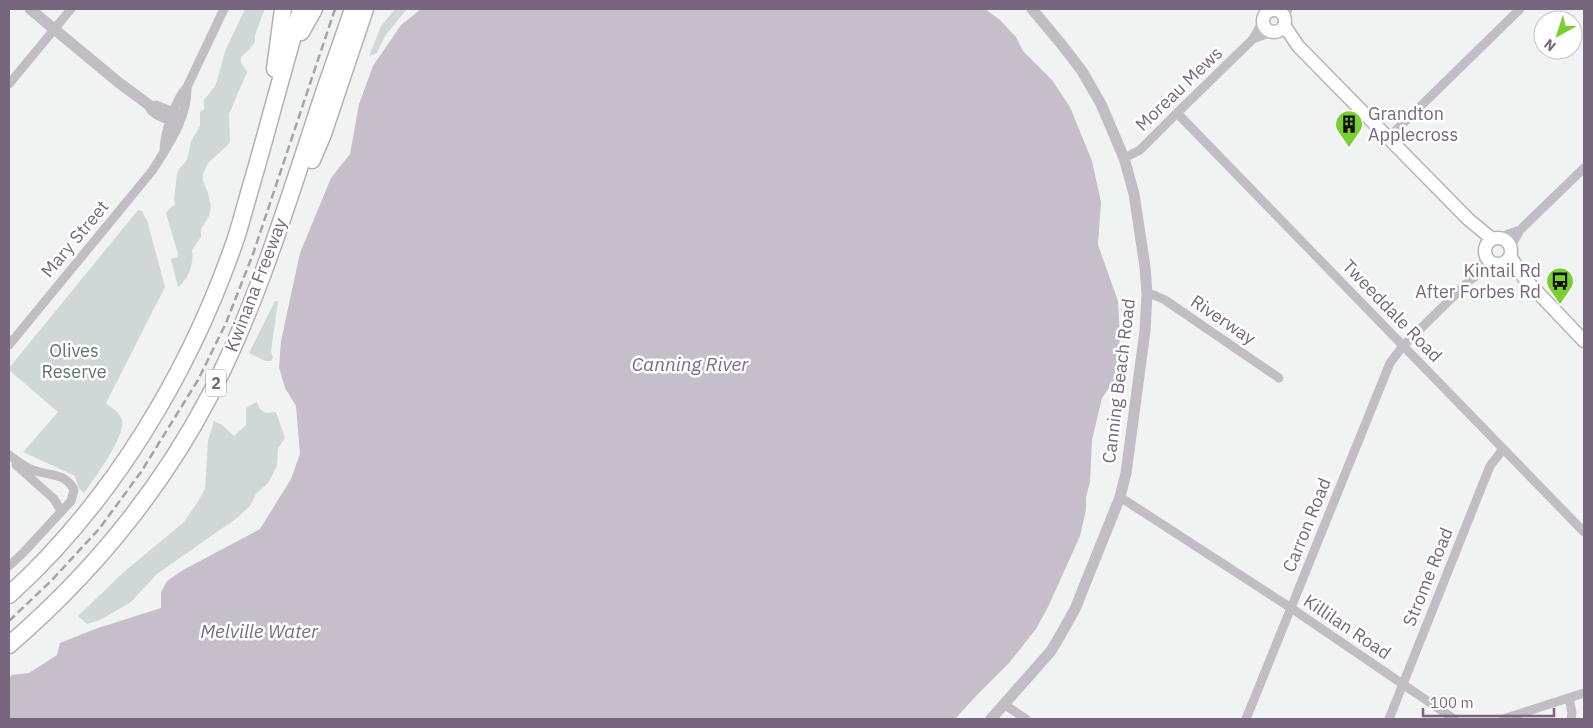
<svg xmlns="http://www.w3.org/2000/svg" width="1593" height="728" font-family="'IBM Plex Sans',sans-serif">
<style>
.green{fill:#cfd8d7}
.water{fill:#c6bfca}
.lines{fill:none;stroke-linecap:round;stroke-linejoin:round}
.secondary-casing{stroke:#b8b2ba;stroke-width:15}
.motorway-casing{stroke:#b5b0b6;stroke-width:19}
.minor{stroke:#c2bdc4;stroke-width:9}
.tertiary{stroke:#c2bdc4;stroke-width:11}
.secondary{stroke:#fff;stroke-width:12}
.motorway{stroke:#fff;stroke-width:16}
.rail{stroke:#a8a1aa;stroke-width:2.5;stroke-dasharray:8 4;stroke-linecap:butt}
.labels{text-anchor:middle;stroke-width:5;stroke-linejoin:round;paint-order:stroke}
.shield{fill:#fff;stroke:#a094a5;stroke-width:1}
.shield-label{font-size:16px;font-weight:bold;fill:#78667e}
.street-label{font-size:18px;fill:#78667e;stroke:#fff}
.poi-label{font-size:18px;fill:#78667e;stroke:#fff;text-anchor:start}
.park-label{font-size:18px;fill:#647376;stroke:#fff}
.water-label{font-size:19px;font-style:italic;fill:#7d6b89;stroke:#fff}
</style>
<rect width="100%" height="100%" fill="#f0f3f1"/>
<!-- green -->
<path class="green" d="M245,9H264V11L255,35V42L249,50L241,57V63L247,72L229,114L230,141L229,144L208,163L203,174V181L208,193L211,206L209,216L201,229V237L192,250C194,263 189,279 178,287L171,259L177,257L178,254L166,213L172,206H174L175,204L174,200L177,173L179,169L187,160L191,141L200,126V112L204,109V100L215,86L218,78L225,51Z
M395,9H407L385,36L377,53L369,56L381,26Z
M138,210L142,211L147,220L165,287L106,403C111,408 120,412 122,420C126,436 94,479 84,493L78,487L75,476L23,452L58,412L9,370V368Z
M275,301H278L271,351L273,358L271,361H265L249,353Z
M257,402L260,409L266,413L276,412L285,438L278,448L277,466L268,483L256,494L250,506L237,518L157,574L131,602L100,620L87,624L78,616L125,571L184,522L197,503L205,489L208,440L214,421L222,425L234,436L246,425V408Z"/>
<!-- water -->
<path class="water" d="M421,9H985L1000,20L1016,37L1023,51L1052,80L1070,107L1092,161L1101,202L1098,245L1118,301L1120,338L1114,381L1102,398L1092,440L1090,482L1086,497V510L1080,536L1049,605L1036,629L1009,663L977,695L955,719H9V678L12,675L29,673L57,655L60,643L95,629L161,608V592L167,581L183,570L260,529L291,479L300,454L296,406L285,388L279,367L281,341L300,253L331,178L350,154L359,104L373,66L401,25Z"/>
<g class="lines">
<!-- secondary casing -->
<g class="secondary-casing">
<path id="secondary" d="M1263 21a11 11 0 1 1 22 0a11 11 0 1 1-22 0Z
M1284,25L1298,46L1468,219L1492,239
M1485 251a13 13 0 1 1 26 0a13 13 0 1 1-26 0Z
M1510,256L1524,278L1584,341"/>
</g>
<!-- motorway casing -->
<g class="motorway-casing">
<path id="motorway" d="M301,32L314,9
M275,69L283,9
M312,160L323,134L365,9
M9,595C113,501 191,370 236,238C243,216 249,192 256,169C271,116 285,62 301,9
M9,645C89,576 159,492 209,397C253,313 283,217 313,126C325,87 340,48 353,9"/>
</g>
<!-- minor -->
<path class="minor" d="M1274,9H1275
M1285,18L1288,9
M1253,39L1272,32
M9,84L71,9
M1177,113L1584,532
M1388,138L1520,9
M164,152C164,133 175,100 187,87L224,9
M1124,158L1140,150L1177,113L1253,39L1263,21
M1500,237L1520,230
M1511,246L1520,230L1584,168
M1476,275L1486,256
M1147,294L1154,295L1165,300L1279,378
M9,345L152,171C168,146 188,117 187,87
M9,455C16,460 24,467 33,470C49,476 65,472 74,490L71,501L22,554L9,566
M16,465L54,499L61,511
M1120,497L1291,608L1454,719
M1569,698L1572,713L1571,719
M1005,705L1026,719
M1246,719L1390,363L1403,346L1470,280L1495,264
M1389,719L1490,466L1503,449
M1503,719L1584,693"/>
<!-- tertiary -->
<path class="tertiary" d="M30,9L118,82L149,105L152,110L157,114L178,124
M156,106L181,116
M991,719L1051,651L1061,634L1075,609L1120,497L1126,473L1145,331L1147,294L1145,267L1134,194L1124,158L1101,104L1082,71L1062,45L1032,9"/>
<!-- secondary -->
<use href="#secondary" class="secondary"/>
<!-- motorway -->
<use href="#motorway" class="motorway"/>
<!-- rail -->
<path class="rail" d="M9,621L52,580L99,529L141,472L198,380L226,323L253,254L335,9"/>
</g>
<!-- icons -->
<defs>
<g id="building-pin" transform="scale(1.4375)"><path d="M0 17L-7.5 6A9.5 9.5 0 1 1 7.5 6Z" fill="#79cf34" stroke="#fff"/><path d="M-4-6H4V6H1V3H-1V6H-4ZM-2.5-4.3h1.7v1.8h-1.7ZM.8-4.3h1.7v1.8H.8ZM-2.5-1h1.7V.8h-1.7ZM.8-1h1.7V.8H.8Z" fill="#111"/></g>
<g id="bus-pin" transform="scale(1.4375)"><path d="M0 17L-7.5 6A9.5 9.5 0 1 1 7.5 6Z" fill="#79cf34" stroke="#fff"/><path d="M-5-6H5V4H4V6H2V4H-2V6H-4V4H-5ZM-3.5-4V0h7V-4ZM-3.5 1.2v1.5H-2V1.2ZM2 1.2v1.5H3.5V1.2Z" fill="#111"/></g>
</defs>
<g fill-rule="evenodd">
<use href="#building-pin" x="1349" y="124"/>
<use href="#bus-pin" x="1560" y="281"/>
</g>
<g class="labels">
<!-- shield labels -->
<rect class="shield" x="206" y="369.5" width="20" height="27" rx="4"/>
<g class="shield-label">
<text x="216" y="389">2</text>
</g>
<!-- street labels -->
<g class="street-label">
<text transform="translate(1179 89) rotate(-44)" y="6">Moreau Mews</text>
<text transform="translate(75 239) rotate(-50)" y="6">Mary Street</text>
<text transform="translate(256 285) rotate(-69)" y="6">Kwinana Freeway</text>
<text transform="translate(1392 311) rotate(46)" y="6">Tweeddale Road</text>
<text transform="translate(1223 320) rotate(34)" y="6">Riverway</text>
<text transform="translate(1119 381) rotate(-83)" y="6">Canning Beach Road</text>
<text transform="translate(1307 525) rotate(-68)" y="6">Carron Road</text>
<text transform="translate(1428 577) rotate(-68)" y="6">Strome Road</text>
<text transform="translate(1347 627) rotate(34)" y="6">Killilan Road</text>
</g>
<!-- poi labels -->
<g class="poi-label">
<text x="1368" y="120">Grandton<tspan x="1368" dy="21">Applecross</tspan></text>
<text x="1541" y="277" text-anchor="end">Kintail Rd<tspan x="1541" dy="21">After Forbes Rd</tspan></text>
</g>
<!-- park labels -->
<g class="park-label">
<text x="74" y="357">Olives<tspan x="74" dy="21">Reserve</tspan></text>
</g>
<!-- water labels -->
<g class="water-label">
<text x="690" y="371">Canning River</text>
<text x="259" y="638">Melville Water</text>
</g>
</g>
<!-- border -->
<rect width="1593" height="728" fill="none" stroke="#78667e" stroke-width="20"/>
<!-- north arrow -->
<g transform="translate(1558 35) rotate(219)"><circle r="24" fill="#ffffff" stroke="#c9c2cb"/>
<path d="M0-4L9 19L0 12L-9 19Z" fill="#79cf34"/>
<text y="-8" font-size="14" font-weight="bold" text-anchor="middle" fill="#78667e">N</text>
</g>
<!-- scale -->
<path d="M1423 708v8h131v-8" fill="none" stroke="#78667e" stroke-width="2.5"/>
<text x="1430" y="708" font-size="15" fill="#78667e" stroke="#ffffff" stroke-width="4" paint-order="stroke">100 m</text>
</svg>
